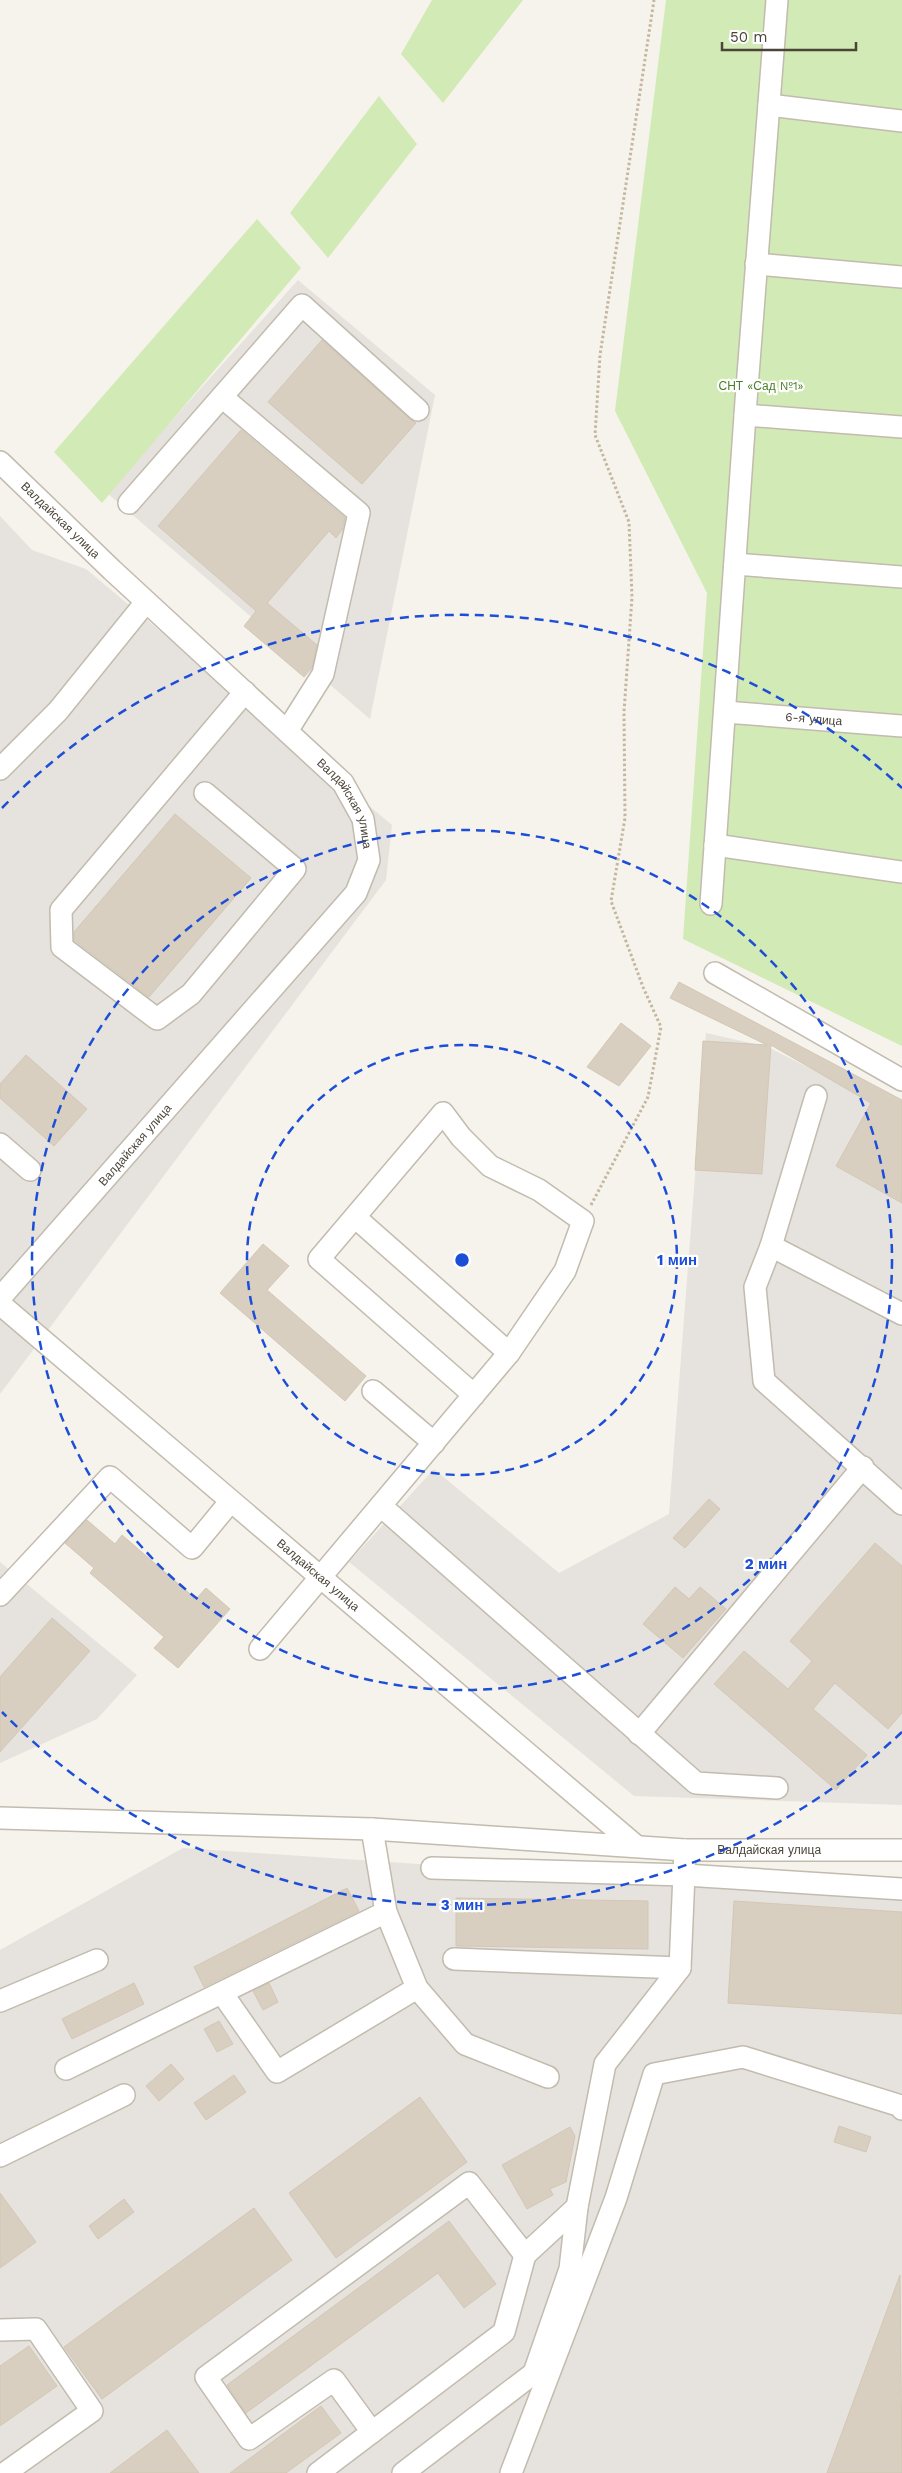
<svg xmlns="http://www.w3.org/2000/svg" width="902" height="2473" font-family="'Work Sans',sans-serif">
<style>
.industrial{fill:#e6e2dd}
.green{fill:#d2eab5}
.building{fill:#d8cfc1;stroke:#d3c7b4}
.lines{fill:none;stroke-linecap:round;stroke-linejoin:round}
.minor-casing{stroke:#c2bbae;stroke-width:24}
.path{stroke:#c4b79f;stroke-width:3;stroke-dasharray:2.5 2.5;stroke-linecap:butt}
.minor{stroke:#fff;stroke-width:21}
.ring{fill:none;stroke:#1d4ed8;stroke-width:2.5;stroke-dasharray:9 6}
.labels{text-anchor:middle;stroke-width:4.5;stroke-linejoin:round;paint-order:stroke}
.park-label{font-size:12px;fill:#4a7f2a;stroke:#fff}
.street-label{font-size:12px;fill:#4b4439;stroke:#fff}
.centre{fill:#1d4ed8;stroke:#fff;stroke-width:2.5}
.ring-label{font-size:15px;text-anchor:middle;font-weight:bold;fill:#1d4ed8;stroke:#fff;stroke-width:4.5;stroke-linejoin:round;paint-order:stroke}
</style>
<rect width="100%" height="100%" fill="#f6f3ec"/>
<!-- industrial -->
<path class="industrial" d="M298,280L435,395L370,719L107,493Z
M0,516L32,550L86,569L392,825L386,880L0,1394Z
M706,1033L768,1047L902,1115V1805L634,1796L349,1562L434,1469L559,1573L669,1514Z
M0,1562L137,1675L97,1719L0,1763Z
M183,1848L715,1884H902V2473H0V1950Z"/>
<!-- green -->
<path class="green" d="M432,0H523L443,103L401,54Z
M666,0H902V1046L683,939L707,593L615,411Z
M379,96L417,144L328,258L290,213Z
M257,219L301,268L102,503L54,452Z"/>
<!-- building -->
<path class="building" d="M322,340L410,419L416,423L362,484L268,402Z
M241,430L345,518L342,530L336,538L329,531L267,603L317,645L312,668L304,677L244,626L256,611L158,526Z
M175,814L251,878L149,997L74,940V932Z
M679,982L902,1100V1203L836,1166L871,1103L771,1045L762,1174L695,1170L703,1041L767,1045L670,998Z
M621,1023L651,1046L619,1086L587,1067Z
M26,1055L87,1109L54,1146L0,1098V1084Z
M263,1244L289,1266L267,1290L366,1376L345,1401L220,1293Z
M709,1499L720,1509L685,1548L673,1538Z
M87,1520L115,1544L122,1535L196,1599L206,1588L230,1609L178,1668L154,1648L164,1637L90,1573L94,1568L65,1543Z
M875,1543L902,1566V1713L888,1729L835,1683L813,1709L867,1755L836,1790L714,1684L744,1651L788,1689L812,1661L790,1641Z
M675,1587L689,1599L700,1587L726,1609L683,1658L643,1624Z
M52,1618L90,1651L0,1752V1677Z
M347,1888L359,1911L204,1987L194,1967Z
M456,1898L648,1901V1949L456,1946Z
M734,1901L902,1912V2014L728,2003Z
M134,1983L144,2004L72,2039L62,2019Z
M269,1983L278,2002L263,2010L253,1991Z
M219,2021L233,2044L217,2052L204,2029Z
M171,2064L184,2079L159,2101L146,2086Z
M234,2075L246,2092L206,2120L194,2103Z
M420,2097L467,2162L336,2258L289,2193Z
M839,2126L871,2137L866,2152L834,2142Z
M570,2127L575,2136L566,2182L550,2189L553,2195L527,2209L502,2165Z
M0,2193L36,2242L0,2268Z
M124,2199L134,2212L98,2239L89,2226Z
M254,2208L292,2260L102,2399L64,2347Z
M449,2221L496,2284L464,2308L438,2273L246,2413L227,2385Z
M900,2275L902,2473H827Z
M29,2346L57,2386L0,2426V2366Z
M321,2406L341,2433L286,2473H230Z
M167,2430L199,2473H110Z"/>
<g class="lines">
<!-- minor casing -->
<g class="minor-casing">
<g id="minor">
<path d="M769,105L902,121"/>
<path d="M756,264L902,277"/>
<path d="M222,397L359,513L323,674L287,731"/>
<path d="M745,415L902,427"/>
<path id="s1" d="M0,462L112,570L343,783L363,819L369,860L356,893L0,1298"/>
<path d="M129,503L302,305L418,410"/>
<path d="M735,564L902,577"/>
<path id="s2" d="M725,712L902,726"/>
<path d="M0,769L58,711L146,602"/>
<path d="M205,793L295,869L191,994L157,1019L62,947L61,910L245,692"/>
<path d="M715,845L902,872"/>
<path d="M711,904L746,401L777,0"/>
<path d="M715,973L902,1080"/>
<path d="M816,1096L771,1246L755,1287L764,1381L902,1504"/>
<path d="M0,1144L30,1170"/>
<path d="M356,1218L509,1353"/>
<path d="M771,1246L902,1314"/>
<path id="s3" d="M0,1304L636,1846"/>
<path d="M373,1391L434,1443"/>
<path d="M381,1506L696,1783L777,1788"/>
<path d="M0,1595L110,1477L192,1548L230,1502"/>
<path d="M260,1649L509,1353L565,1271L583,1221L539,1190L490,1166L461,1137L443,1113L319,1259L474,1395"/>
<path d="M639,1734L863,1467"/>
<path id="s4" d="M0,1818L372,1829L685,1850H902"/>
<path d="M372,1829L386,1912L417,1988L465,2044L548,2077"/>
<path d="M432,1868L685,1875L902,1889"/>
<path d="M454,1959L680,1968"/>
<path d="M222,1993L277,2072L417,1988"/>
<path d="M0,2001L97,1960"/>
<path d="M66,2069L386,1912"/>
<path d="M0,2156L124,2095"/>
<path d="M0,2330L36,2329L92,2411L5,2473"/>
<path d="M372,2432L334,2380L249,2439L206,2377L469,2183L525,2255"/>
<path d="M318,2473L504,2332L525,2255L577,2207L605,2064L680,1968L685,1850"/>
<path d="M403,2473L534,2373L570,2269L577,2207"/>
<path d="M511,2473L616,2198L654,2074L743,2057L901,2106L902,2109"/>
</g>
</g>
<!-- path -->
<path class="path" d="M591,1205L648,1097L661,1027L643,987L611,901L625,818L624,712L632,597L629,522L595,435L600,355L654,0"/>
<!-- minor -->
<use href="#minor" class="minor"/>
</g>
<!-- distance rings -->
<g class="ring">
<circle cx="462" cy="1260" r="215"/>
<circle cx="462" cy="1260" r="430"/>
<path d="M902 1732A645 645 0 0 1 2 1712M2 808A645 645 0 0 1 902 788"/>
</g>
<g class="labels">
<!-- park labels -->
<g class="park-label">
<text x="761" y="390">СНТ «Сад №1»</text>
</g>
<!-- street labels -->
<g class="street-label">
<text dy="4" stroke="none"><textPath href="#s1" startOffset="84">Валдайская улица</textPath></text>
<text dy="4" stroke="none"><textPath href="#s2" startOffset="89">6-я улица</textPath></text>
<text dy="4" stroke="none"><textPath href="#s1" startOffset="489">Валдайская улица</textPath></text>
<text transform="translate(135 1145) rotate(-49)" y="4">Валдайская улица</text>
<text dy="4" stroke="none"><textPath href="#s3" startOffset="418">Валдайская улица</textPath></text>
<text dy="4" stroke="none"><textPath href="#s4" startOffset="770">Валдайская улица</textPath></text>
</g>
</g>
<circle cx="462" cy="1260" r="8" class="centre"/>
<g class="ring-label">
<text x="677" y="1265">1 мин</text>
<text x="766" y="1569">2 мин</text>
<text x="462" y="1910">3 мин</text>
</g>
<!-- scale -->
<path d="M722 42v8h134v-8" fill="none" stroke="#4b4439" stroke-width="2.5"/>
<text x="730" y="42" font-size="15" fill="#4b4439" stroke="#ffffff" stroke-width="4" paint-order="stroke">50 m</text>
</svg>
